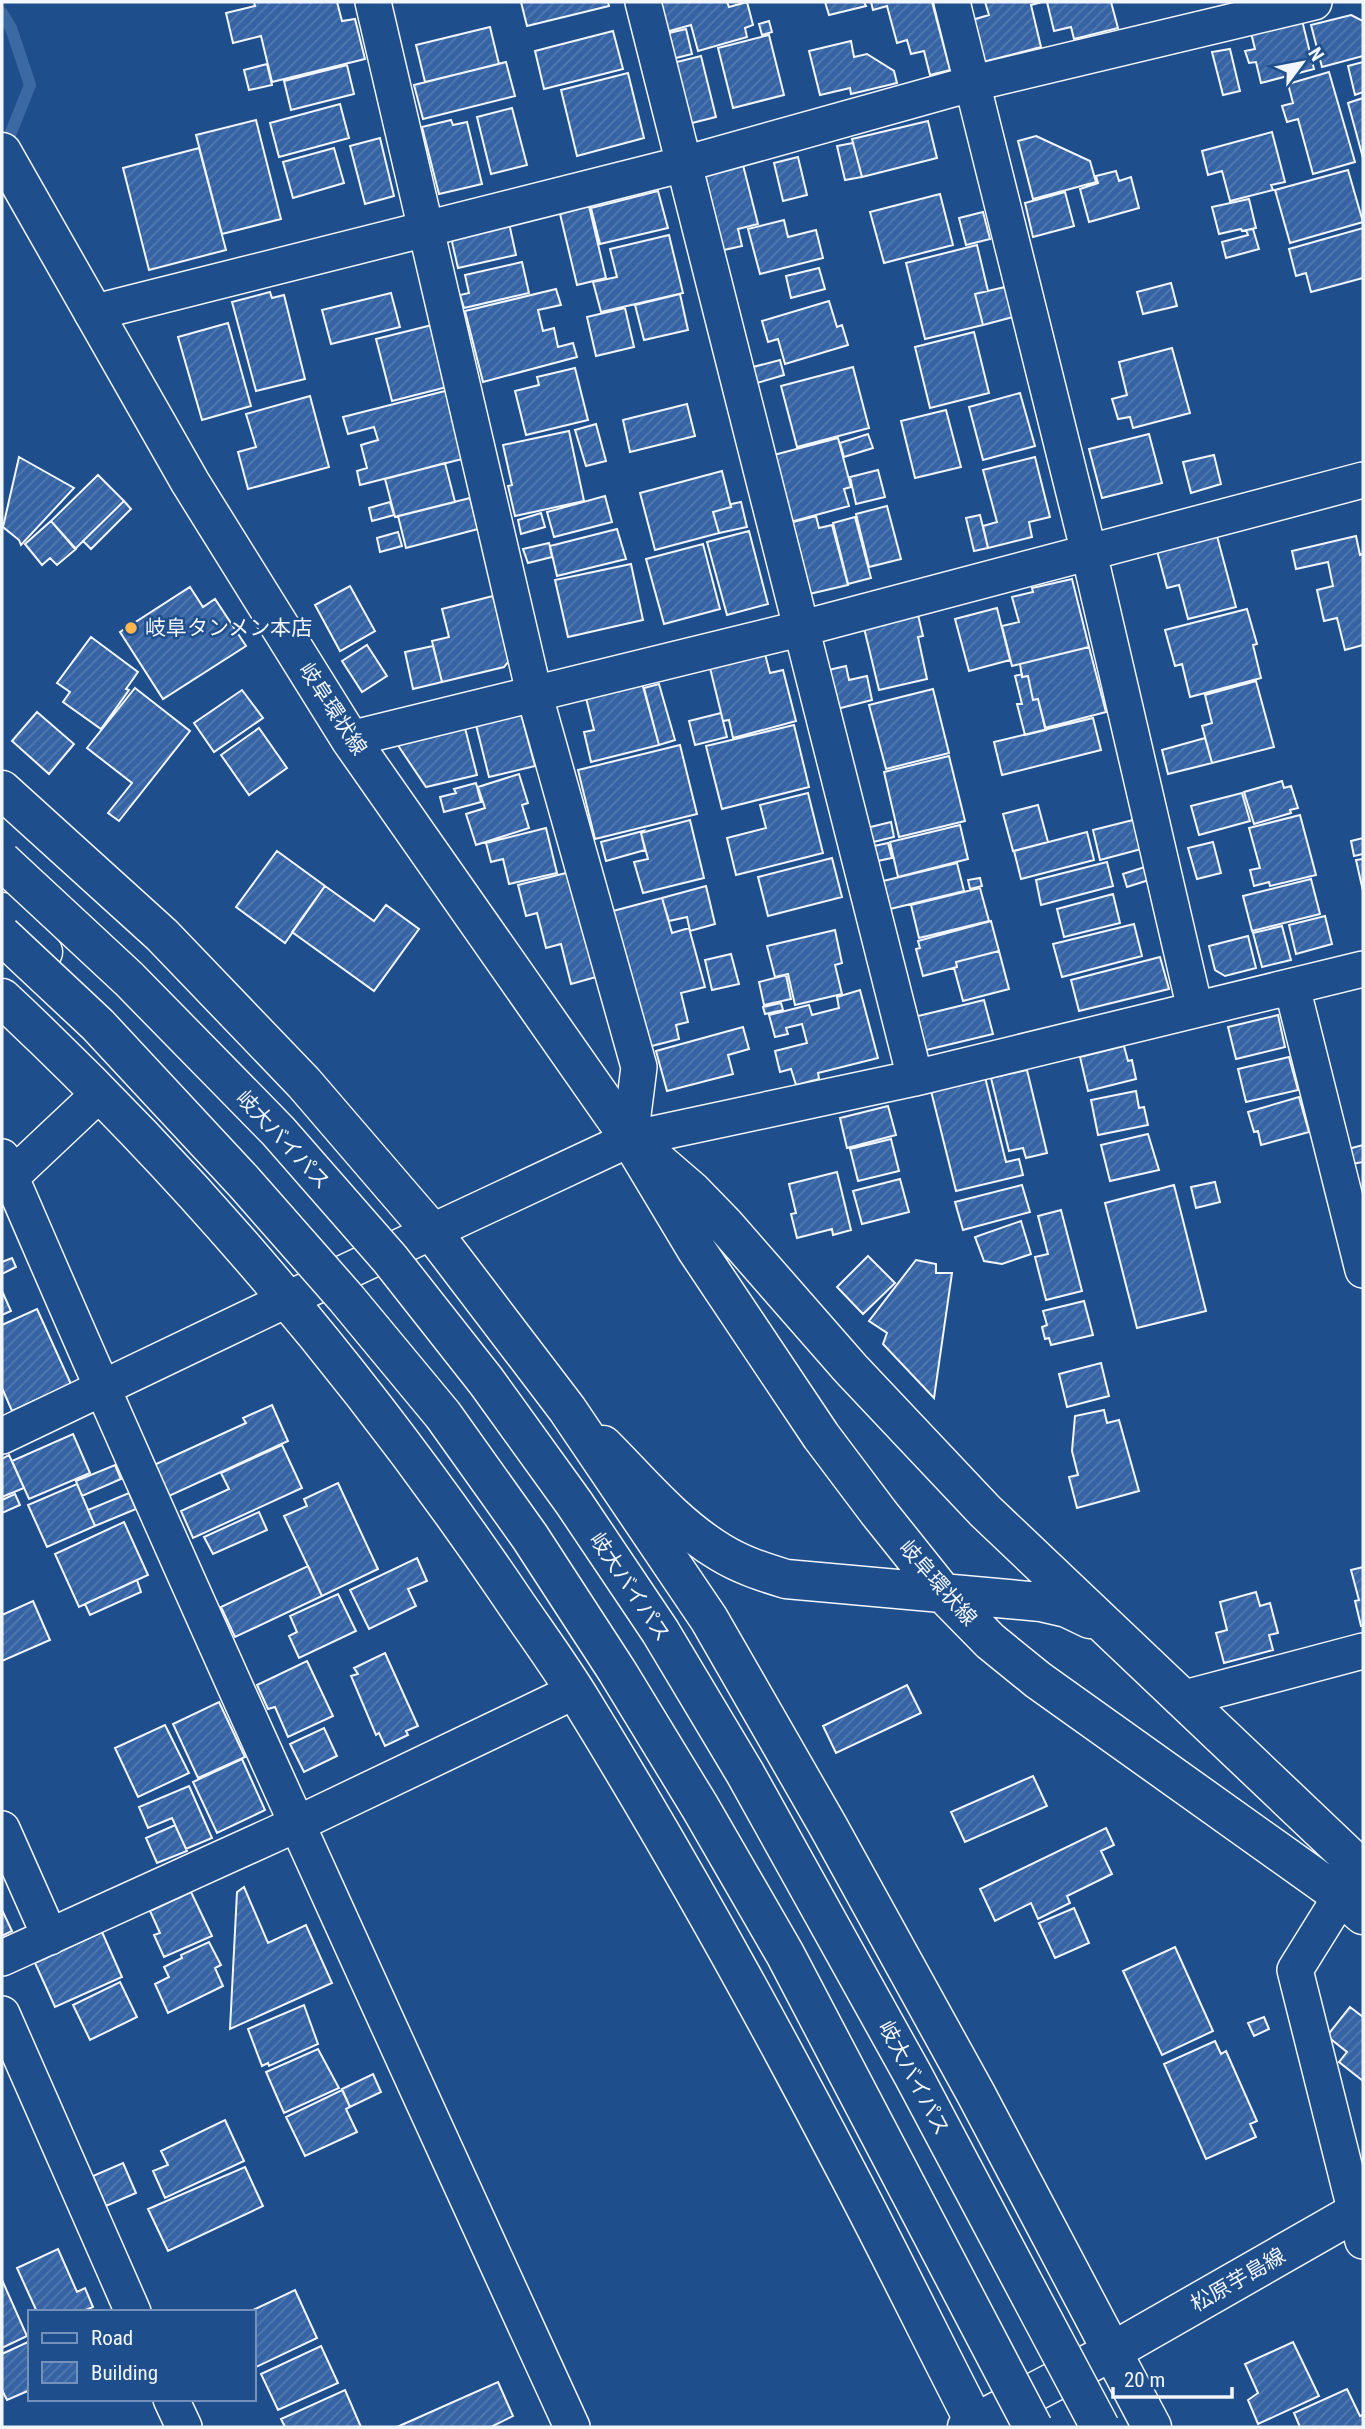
<svg xmlns="http://www.w3.org/2000/svg" width="1365" height="2429" font-family="'Roboto Condensed','Noto Sans JP',sans-serif">
<style>
.lines{fill:none;stroke-linecap:round;stroke-linejoin:round}
.stream{stroke:#3b69a3;stroke-width:12}
.building{fill:url(#building-hatch);stroke:#f2f6ff;stroke-width:2}
.minor-casing{stroke:#f2f6ff;stroke-width:38}
.tertiary-casing{stroke:#f2f6ff;stroke-width:41}
.secondary-casing{stroke:#f2f6ff;stroke-width:41}
.primary-casing{stroke:#f2f6ff;stroke-width:41}
.trunk-casing{stroke:#f2f6ff;stroke-width:41}
.minor{stroke:#1f4e8c;stroke-width:35}
.tertiary{stroke:#1f4e8c;stroke-width:38}
.secondary{stroke:#1f4e8c;stroke-width:38}
.primary{stroke:#1f4e8c;stroke-width:38}
.trunk{stroke:#1f4e8c;stroke-width:38}
.trunk-bridge-casing{stroke:#f2f6ff;stroke-width:41;stroke-linecap:butt}
.trunk-bridge{stroke:#1f4e8c;stroke-width:38}
.poi-dot{fill:#ffb74d;stroke:#1f4e8c;stroke-width:2.5}
.labels{text-anchor:middle;stroke-width:5;stroke-linejoin:round;paint-order:stroke}
.poi-label{font-size:21px;fill:#f2f6ff;stroke:#1f4e8c;text-anchor:start}
.street-label{font-size:21px;fill:#f2f6ff;stroke:#1f4e8c}
</style>
<defs>
<pattern id="building-hatch" width="6" height="6" patternUnits="userSpaceOnUse" patternTransform="scale(1.75)"><rect width="6" height="6" fill="#3563a3"/><path d="M-1 1l2-2M0 6l6-6M5 7l2-2" fill="none" stroke="#537ab1"/></pattern>
</defs>
<rect width="100%" height="100%" fill="#1f4e8c"/>
<g class="lines">
<!-- stream -->
<path class="stream" d="M2,13L11,28L30,85L4,150"/>
</g>
<!-- building -->
<path class="building" d="M254,2H337L342,21L355,19L365,59L272,82L261,36L233,43L226,13L255,6Z
M521,2H608L609,6L527,26Z
M658,2H727L729,7L747,2L753,25L745,28L747,37L698,51L691,25L666,32Z
M825,2H864L866,6L829,15Z
M871,2H932L950,70L930,75L924,51L911,54L907,40L897,43L887,6L873,10Z
M985,2H1042L1031,5L1041,47L983,62L972,20L989,15Z
M1047,2H1111L1118,28L1074,39L1071,27L1054,31Z
M1351,15L1363,21V56L1322,67L1311,25Z
M1301,16L1314,69L1261,83L1256,62L1249,63L1245,51L1255,49L1250,29Z
M769,21L772,32L762,35L759,24Z
M490,27L499,64L425,82L416,45Z
M686,29L692,54L668,60L661,35Z
M613,31L623,69L544,89L535,51Z
M769,35L784,95L733,108L718,48Z
M851,41L854,57L867,54L894,71L897,83L851,94L850,88L820,95L809,51Z
M1230,49L1240,91L1223,95L1212,52Z
M701,56L716,117L688,124L673,63Z
M506,62L515,96L423,119L414,85Z
M1363,62V92L1355,95L1348,66Z
M267,64L272,85L249,90L244,70Z
M347,65L354,94L291,110L284,81Z
M1329,72L1355,162L1313,174L1298,119L1287,122L1282,106L1293,103L1288,84Z
M628,73L644,138L577,156L561,90Z
M1363,98V158L1348,103Z
M340,104L349,138L279,157L270,123Z
M512,108L527,165L491,174L477,117Z
M256,120L281,219L222,234L196,135Z
M451,120L453,125L467,122L482,184L439,194L422,127Z
M928,121L937,158L862,177L852,139Z
M1272,132L1285,182L1271,185L1273,190L1230,201L1222,171L1208,175L1202,151Z
M1036,136L1090,161L1096,182L1033,199L1018,141Z
M380,138L394,196L365,204L350,146Z
M853,143L862,177L845,180L837,146Z
M199,148L226,250L149,270L123,168Z
M334,148L344,183L293,198L283,162Z
M798,157L807,195L783,201L774,163Z
M743,165L758,224L738,229L742,246L715,252L696,177Z
M1348,170L1363,222L1290,243L1275,190Z
M1116,171L1119,181L1131,177L1139,208L1089,222L1080,189L1098,183L1096,176Z
M658,191L668,228L600,244L591,208Z
M1065,192L1074,226L1033,237L1025,203Z
M940,194L953,245L884,263L870,212Z
M1249,199L1256,228L1242,231L1241,229L1219,234L1212,207Z
M589,206L606,278L577,285L560,214Z
M983,212L990,239L966,245L959,218Z
M784,220L788,237L816,230L823,258L760,274L748,229Z
M509,223L516,255L458,268L452,242L455,236Z
M1363,228V278L1311,292L1306,273L1296,276L1289,249Z
M1253,229L1259,249L1226,258L1222,242L1248,235L1246,230Z
M669,235L683,293L601,312L593,282L617,277L610,249Z
M977,245L988,291L975,294L983,325L925,339L906,263Z
M522,262L529,293L464,308L460,295L469,293L465,275Z
M819,268L825,289L791,298L786,276Z
M1171,283L1177,306L1143,314L1137,292Z
M1005,287L1013,317L983,325L975,294Z
M556,289L561,305L538,310L543,331L554,328L558,347L573,343L577,357L483,382L465,311Z
M270,292L272,298L284,295L305,379L256,391L232,302Z
M391,293L400,327L331,344L322,310Z
M680,294L688,330L644,340L635,305Z
M829,301L837,327L842,325L848,345L785,364L778,339L768,342L762,321Z
M625,308L634,347L596,356L587,317Z
M228,323L251,406L202,420L178,337Z
M432,325L447,387L392,401L376,339Z
M974,332L989,393L930,408L915,347Z
M1172,348L1190,413L1133,428L1130,417L1118,419L1112,399L1127,395L1119,362Z
M780,360L784,375L757,383L753,367Z
M853,367L869,428L797,447L781,386Z
M575,368L588,420L526,435L515,391L539,385L537,377Z
M449,390L466,458L360,485L357,471L367,468L361,445L378,440L374,427L348,434L343,417Z
M1020,393L1035,446L983,460L969,407Z
M310,396L329,467L248,489L238,452L256,447L246,414Z
M687,404L695,436L630,452L623,420Z
M946,410L961,467L915,478L901,421Z
M596,424L606,461L586,466L575,430Z
M569,431L584,501L515,516L508,486L512,485L503,445Z
M868,434L873,448L844,457L840,443Z
M1149,434L1162,483L1102,498L1089,449Z
M838,438L851,487L844,489L849,506L783,524L770,456Z
M1214,455L1221,484L1191,493L1183,462Z
M19,457L74,488L21,545L19,540L3,527Z
M1035,457L1050,517L1029,522L1032,537L988,548L983,526L997,522L983,470Z
M445,463L455,502L395,517L385,479Z
M878,470L885,497L856,504L850,477Z
M722,471L731,507L713,512L719,533L655,550L640,493Z
M98,475L124,501L75,549L51,521Z
M605,496L612,522L554,537L547,512Z
M470,498L478,529L406,548L398,516Z
M124,501L131,509L91,549L83,541Z
M390,502L394,515L372,521L369,508Z
M741,502L747,527L719,533L713,512L731,507V504Z
M887,506L901,559L869,567L856,514Z
M541,513L545,527L521,534L518,520Z
M980,515L988,548L974,551L966,518Z
M816,516L819,528L832,525L848,585L805,595L786,524Z
M855,517L871,578L848,584L833,523Z
M51,521L76,549L57,565L50,558L42,565L25,544Z
M617,529L626,559L557,576L550,546Z
M749,531L768,604L727,615L707,542Z
M398,532L402,546L380,552L377,538Z
M1217,536L1236,607L1188,619L1179,585L1167,588L1157,551Z
M1356,536L1360,555L1363,554V645L1345,650L1337,618L1324,621L1317,590L1333,586L1328,562L1296,569L1292,551Z
M549,543L552,557L528,563L523,549Z
M703,544L720,609L664,624L646,559Z
M631,564L643,620L568,637L555,580Z
M1072,579L1089,647L1012,666L1002,626L1019,622L1012,597L1033,592L1032,588Z
M350,586L375,631L340,651L315,605Z
M190,587L203,607L215,599L246,646L163,699L120,632Z
M493,596L509,661L504,667L442,682L432,641L449,637L442,609Z
M997,608L1010,660L969,671L955,619Z
M1247,609L1257,644L1253,645L1261,678L1190,697L1182,664L1175,666L1165,630Z
M918,615L923,636L918,637L927,679L879,690L864,628Z
M91,637L138,672L126,689L129,690L101,729L63,702L70,692L57,683Z
M367,645L387,676L362,692L342,661Z
M433,646L442,682L413,689L405,652Z
M1089,647L1106,712L1045,728L1038,699L1033,700L1028,676L1022,677L1020,664Z
M765,654L770,673L783,670L796,721L733,738L729,720L723,721L710,668Z
M846,666L849,680L867,676L872,700L833,710L824,671Z
M1022,674V677L1028,676L1033,700L1038,699L1046,730L1025,735L1017,704H1022L1015,676Z
M1256,681L1274,747L1212,763L1202,726L1212,723L1205,695Z
M642,683L659,745L591,762L584,732L594,730L586,698Z
M659,684L675,740L659,745L644,688Z
M135,688L190,731L119,821L108,813L132,783L87,748Z
M933,689L949,753L886,769L869,705Z
M242,690L263,718L214,752L194,723Z
M37,712L74,744L49,774L12,741Z
M721,713L727,737L695,745L689,721Z
M521,714L535,766L489,777L476,725Z
M1093,718L1101,750L1002,775L994,742Z
M794,725L809,787L722,809L706,746Z
M259,728L287,768L249,795L221,755Z
M465,728L477,775L426,787L397,744Z
M1205,738L1212,763L1168,774L1162,750Z
M680,745L697,814L595,839L578,770Z
M949,756L965,821L899,837L884,772Z
M519,774L528,803L522,805L529,828L476,845L466,814L485,808L478,787Z
M1282,781L1284,788L1291,786L1298,808L1290,810L1291,813L1254,824L1244,792Z
M476,783L481,802L444,812L440,797L456,793L454,789Z
M808,793L823,853L736,875L727,838L766,828L760,805Z
M1242,793L1250,821L1199,835L1191,806Z
M1038,805L1048,842L1013,851L1003,814Z
M1300,815L1316,875L1270,886L1269,882L1254,886L1250,870L1260,868L1249,828Z
M1137,819L1145,848L1100,860L1093,830Z
M690,820L704,878L643,893L634,862L648,859L641,833Z
M891,822L894,837L865,844L862,829Z
M960,825L968,859L898,877L890,842Z
M546,828L557,873L509,884L503,859L491,862L486,843Z
M643,831L641,833L645,850L606,861L601,842Z
M1087,832L1094,860L1021,879L1014,851Z
M1363,838V854L1354,856L1351,841Z
M1213,842L1221,873L1197,879L1188,848Z
M888,843L892,858L868,863L865,848Z
M277,851L325,886L285,943L236,907Z
M832,858L842,897L768,916L758,877Z
M1363,859V891L1356,860Z
M1107,862L1113,886L1041,905L1036,880Z
M957,863L964,891L882,911L875,883Z
M1151,865L1155,878L1127,887L1123,874Z
M570,872L596,977L571,984L561,944L546,948L537,913L526,916L518,885Z
M980,878L982,886L970,889L968,880Z
M1311,879L1320,914L1252,931L1243,896Z
M325,886L374,921L386,905L419,929L374,991L292,932Z
M706,886L715,924L690,931L687,917L669,921L662,898Z
M980,888L989,921L919,938L911,905Z
M1113,894L1120,923L1064,937L1057,909Z
M662,898L672,933L689,928L705,987L681,993L688,1022L676,1025L679,1039L648,1047L613,911Z
M1325,916L1332,944L1296,954L1289,925Z
M991,921L999,951L956,962L957,967L923,976L916,949L920,948L918,941Z
M1134,924L1142,956L1062,977L1053,944Z
M1282,926L1291,960L1262,967L1253,933Z
M835,930L842,963L835,965L842,994L795,1005L788,974L775,977L767,946Z
M1248,936L1256,968L1225,976L1215,970L1209,946Z
M999,951L1009,989L963,1001L954,968L957,967L956,962Z
M731,954L739,984L712,990L705,960Z
M1160,957L1169,989L1079,1011L1071,980Z
M786,975L791,999L764,1005L759,982Z
M860,990L878,1058L818,1073L819,1079L796,1085L791,1069L780,1072L775,1051L807,1043L802,1024L786,1028L788,1034L775,1037L769,1015L809,1005L812,1015L839,1008L837,997Z
M984,1000L993,1034L922,1051L914,1017Z
M781,1003L783,1010L765,1014L763,1007Z
M1278,1015L1285,1047L1236,1059L1228,1027Z
M743,1027L749,1049L728,1055L733,1074L667,1091L656,1051Z
M1124,1046L1128,1061L1132,1060L1136,1079L1088,1091L1080,1057Z
M1289,1057L1298,1090L1246,1102L1238,1069Z
M1027,1070L1047,1153L1026,1158L1023,1148L1009,1151L991,1078Z
M985,1077L1006,1162L1019,1159L1023,1175L956,1191L931,1091Z
M1136,1091L1139,1108L1144,1107L1148,1125L1098,1135L1091,1100Z
M1299,1097L1309,1132L1261,1145L1258,1131L1254,1132L1248,1112Z
M888,1106L896,1135L847,1148L840,1118Z
M1148,1134L1159,1170L1110,1181L1101,1145Z
M891,1139L899,1171L858,1181L850,1149Z
M1363,1145V1162L1352,1164L1348,1149Z
M837,1172L851,1230L833,1235L832,1229L797,1238L791,1214L796,1213L789,1184Z
M900,1179L909,1212L862,1224L853,1191Z
M1215,1182L1220,1202L1196,1208L1191,1187Z
M1022,1185L1030,1212L963,1230L955,1202Z
M1174,1185L1206,1311L1137,1328L1105,1203Z
M1061,1210L1082,1291L1046,1300L1035,1257L1048,1254L1038,1216Z
M1021,1221L1031,1254L1002,1264L984,1261L975,1237Z
M868,1256L895,1283L863,1314L837,1287Z
M12,1258L16,1267L2,1274V1262Z
M916,1260L936,1264V1273H952L934,1398L883,1344L887,1333L869,1321Z
M2,1291L11,1311L2,1315Z
M1084,1301L1093,1335L1051,1345L1049,1338L1045,1339L1042,1327L1047,1325L1043,1311Z
M37,1309L71,1384L12,1411L2,1388V1325Z
M1101,1363L1109,1396L1067,1407L1059,1374Z
M272,1405L288,1441L169,1496L154,1465L246,1423L243,1418Z
M1104,1410L1107,1423L1119,1420L1139,1491L1077,1508L1069,1477L1078,1475L1072,1451L1075,1416Z
M73,1434L90,1473L29,1499L12,1461Z
M282,1445L302,1488L193,1538L181,1511L229,1489L221,1473Z
M9,1455L24,1488L2,1497V1459Z
M115,1465L121,1479L82,1496L76,1481Z
M338,1483L378,1569L322,1596L284,1516L307,1506L304,1499Z
M77,1484L95,1526L47,1547L28,1505Z
M129,1493L136,1509L95,1526L88,1510Z
M15,1494L20,1505L2,1513V1500Z
M259,1512L267,1530L213,1554L204,1537Z
M124,1522L148,1575L79,1607L55,1554Z
M417,1558L427,1581L408,1589L416,1606L369,1629L350,1590Z
M308,1566L322,1596L235,1637L221,1607Z
M1363,1567V1626H1361L1355,1601L1359,1600L1351,1570Z
M137,1580L141,1592L90,1615L85,1604Z
M1256,1592L1260,1606L1270,1603L1278,1633L1269,1635L1273,1650L1224,1663L1216,1633L1227,1630L1220,1602Z
M338,1594L356,1631L299,1658L289,1636L297,1632L290,1616Z
M33,1601L50,1640L2,1661V1615Z
M385,1653L418,1726L406,1731L408,1735L385,1746L379,1733L376,1735L351,1676L358,1674L354,1668Z
M307,1661L333,1716L288,1737L275,1707L268,1709L257,1685Z
M907,1685L921,1713L836,1753L823,1726Z
M219,1702L245,1757L198,1778L173,1724Z
M165,1725L189,1773L138,1797L115,1748Z
M324,1728L337,1756L304,1772L290,1744Z
M242,1759L265,1810L217,1833L193,1782Z
M1033,1776L1047,1806L965,1842L951,1812Z
M189,1786L212,1838L186,1849L172,1818L148,1828L139,1807Z
M175,1825L187,1851L157,1863L146,1838Z
M1106,1828L1114,1845L1101,1851L1112,1874L1067,1896L1070,1903L1038,1919L1031,1903L995,1921L980,1889Z
M244,1887L268,1943L306,1925L332,1983L230,2029L237,1892Z
M191,1892L212,1936L164,1957L154,1935L160,1933L150,1911Z
M1074,1908L1089,1943L1055,1958L1039,1923Z
M2,1910L12,1931L2,1936Z
M102,1932L122,1977L55,2007L35,1963Z
M209,1942L221,1965L215,1968L223,1986L168,2013L155,1984L169,1977L164,1967L182,1958L181,1955Z
M1175,1947L1213,2031L1162,2055L1123,1971Z
M120,1982L137,2017L90,2040L73,2005Z
M304,2005L318,2044L269,2066L268,2063L262,2066L248,2029Z
M1350,2007L1363,2017V2081L1339,2062L1347,2052L1327,2036Z
M1264,2017L1269,2029L1254,2036L1248,2023Z
M1215,2041L1221,2054L1226,2051L1257,2121L1250,2124L1256,2137L1206,2159L1164,2064Z
M318,2049L339,2088L284,2113L266,2072Z
M373,2074L381,2092L350,2107L342,2089Z
M342,2090L350,2107L346,2109L357,2132L305,2156L286,2117Z
M225,2120L244,2161L165,2198L153,2171L168,2165L161,2151Z
M123,2163L136,2193L106,2206L93,2176Z
M245,2167L263,2206L168,2251L148,2209Z
M58,2249L77,2292L85,2288L93,2307L81,2312H37L17,2268Z
M2,2280L27,2336L2,2348Z
M295,2290L317,2338L254,2368V2312H249Z
M30,2341V2390L7,2400L2,2390V2354Z
M1293,2342L1319,2396L1258,2424L1248,2400L1258,2393L1245,2364Z
M321,2346L338,2383L278,2410L261,2374Z
M498,2382L513,2416L491,2427H397Z
M1347,2389L1360,2416L1363,2415V2427H1300L1294,2413Z
M345,2390L361,2427H285L281,2419Z"/>
<g class="lines">
<!-- minor casing -->
<g class="minor-casing">
<path id="minor" d="M373,2L534,693L639,1067L630,1139
M643,2L915,1078
M952,2L1089,553L1195,1009
M92,313L684,164L974,83L1314,2
M350,739L803,628L1363,480
M1292,987L1363,1270
M2,1157C185,1583 379,2005 572,2427
M11,1177L99,1094
M2,1436L288,1299L630,1139L915,1078L1363,969
M1181,1699L1363,1651
M2,1829L50,1937
M1341,1896L1295,1970L1363,2241
M2,1958L297,1824L575,1691
M2,2014L133,2312
M171,2399L184,2427"/>
</g>
<!-- tertiary casing -->
<g class="tertiary-casing">
<path id="tertiary" d="M967,2427L1113,2351"/>
</g>
<!-- secondary casing -->
<g class="secondary-casing">
<path id="secondary" d="M1113,2351L1363,2208"/>
</g>
<!-- primary casing -->
<g class="primary-casing">
<path id="primary" d="M2,152L190,482L350,739L630,1139L696,1249L821,1436L879,1513L943,1593L990,1641L1038,1680L1341,1896L1363,1915
M656,1160L692,1191L725,1225L851,1369L985,1511L1363,1870
M603,1445C640,1482 675,1525 720,1552C741,1565 763,1572 786,1579L1041,1602L1067,1608L1090,1619"/>
</g>
<!-- trunk casing -->
<g class="trunk-casing">
<path id="trunk" d="M2,790L162,935L304,1083L433,1233L567,1409L709,1619L828,1826L976,2094L1152,2427
M2,912L43,952
M2,998C192,1175 360,1375 506,1589C532,1628 560,1665 584,1705C677,1856 764,2013 846,2170C891,2255 933,2342 977,2427"/>
</g>
<!-- minor -->
<use href="#minor" class="minor"/>
<!-- tertiary -->
<use href="#tertiary" class="tertiary"/>
<!-- secondary -->
<use href="#secondary" class="secondary"/>
<!-- primary -->
<use href="#primary" class="primary"/>
<!-- trunk -->
<use href="#trunk" class="trunk"/>
<!-- trunk-bridge casing -->
<g class="trunk-bridge-casing">
<path id="trunk-bridge" d="M2,861L129,979L278,1131L390,1259L486,1381L574,1503L660,1631L745,1773L913,2075L1100,2427
M2,935L98,1025L244,1182L346,1298L443,1415L530,1537L617,1671L700,1807L785,1954L1033,2427"/>
</g>
<!-- trunk-bridge -->
<use href="#trunk-bridge" class="trunk-bridge"/>
</g>
<!-- markers -->
<circle class="poi-dot" cx="131" cy="628" r="7"/>
<g class="labels">
<!-- poi labels -->
<g class="poi-label">
<text x="145" y="635">岐阜タンメン本店</text>
</g>
<!-- street labels -->
<g class="street-label">
<text transform="translate(333 709) rotate(57)" y="7">岐阜環状線</text>
<text transform="translate(283 1140) rotate(47)" y="7">岐大バイパス</text>
<text transform="translate(938 1583) rotate(49)" y="7">岐阜環状線</text>
<text transform="translate(630 1587) rotate(56)" y="7">岐大バイパス</text>
<text transform="translate(914 2078) rotate(62)" y="7">岐大バイパス</text>
<text transform="translate(1238 2280) rotate(-30)" y="7">松原芋島線</text>
</g>
</g>
<!-- border -->
<rect width="1365" height="2429" fill="none" stroke="#f2f6ff" stroke-width="7"/>
<!-- legend -->
<rect x="28" y="2310" width="228" height="91" fill="#1f4e8c" stroke="#7391ba" stroke-width="2"/>
<rect x="42" y="2333" width="35" height="10" fill="#1f4e8c" stroke="#7391ba" stroke-width="2"/>
<text x="91" y="2345" font-size="21" fill="#f2f6ff">Road</text>
<rect x="42" y="2362" width="35" height="21" fill="url(#building-hatch)" stroke="#7391ba" stroke-width="2"/>
<text x="91" y="2380" font-size="21" fill="#f2f6ff">Building</text>
<!-- north arrow -->
<g transform="translate(1302 63) rotate(58)" stroke="#1f4e8c" stroke-width="5" paint-order="stroke">
<path d="M0-5L12 26L0 18L-12 26Z" fill="#f2f6ff"/>
<text y="-10" font-size="19" font-weight="bold" text-anchor="middle" fill="#f2f6ff">N</text>
</g>
<!-- scale -->
<path d="M1113 2387v10h119v-10" fill="none" stroke="#f2f6ff" stroke-width="3.5"/>
<text x="1124" y="2387" font-size="21" fill="#f2f6ff" stroke="#1f4e8c" stroke-width="5" paint-order="stroke">20 m</text>
</svg>
